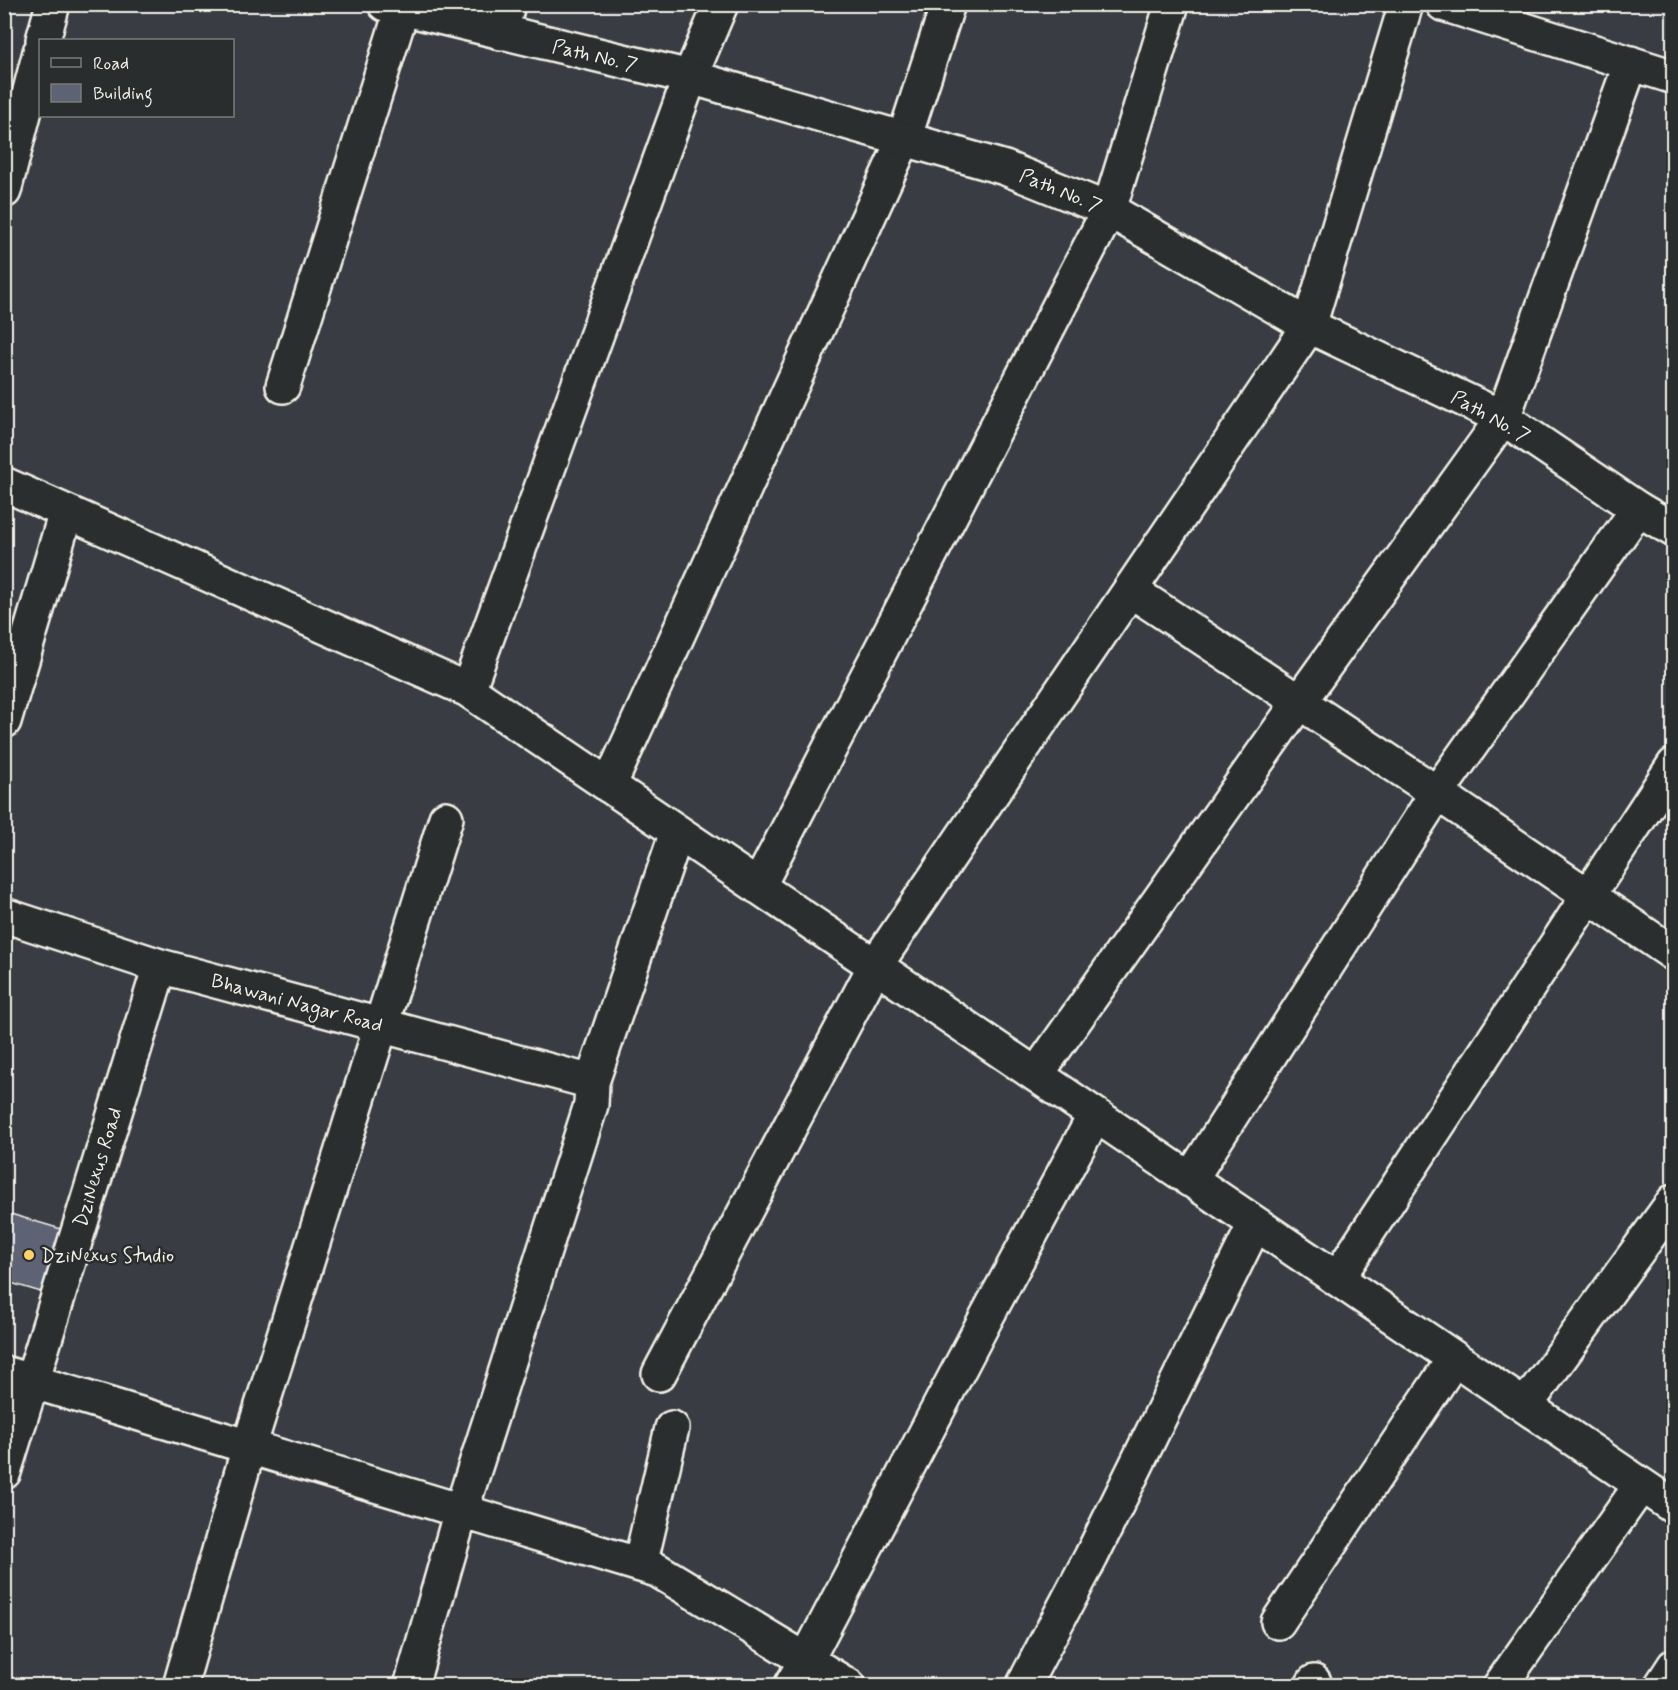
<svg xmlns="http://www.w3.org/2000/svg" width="1678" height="1690" font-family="Mynerve,sans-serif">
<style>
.building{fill:#5d6375;stroke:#f4f1e8;stroke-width:1.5}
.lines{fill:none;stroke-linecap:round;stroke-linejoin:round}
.minor-casing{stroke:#f4f1e8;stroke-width:38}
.tertiary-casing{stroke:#f4f1e8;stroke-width:38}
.minor{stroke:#2a2d2e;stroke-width:33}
.tertiary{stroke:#2a2d2e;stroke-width:33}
.poi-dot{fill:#ffd166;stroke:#2a2d2e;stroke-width:2}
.labels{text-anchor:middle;stroke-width:5;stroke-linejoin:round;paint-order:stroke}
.street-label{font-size:20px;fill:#f4f1e8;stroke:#2a2d2e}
.poi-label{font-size:20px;fill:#f4f1e8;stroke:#2a2d2e;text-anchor:start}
</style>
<rect width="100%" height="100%" fill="#393d43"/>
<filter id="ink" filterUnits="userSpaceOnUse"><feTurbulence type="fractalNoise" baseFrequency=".0167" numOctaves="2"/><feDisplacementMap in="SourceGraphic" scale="12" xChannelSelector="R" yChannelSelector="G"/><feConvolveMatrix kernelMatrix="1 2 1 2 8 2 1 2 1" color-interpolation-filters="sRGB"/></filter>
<g filter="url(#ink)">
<!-- building -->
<path class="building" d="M4,1212L61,1229L41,1292L4,1281Z"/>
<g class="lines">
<!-- minor casing -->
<g class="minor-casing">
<path id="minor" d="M1443,4L1674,77
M501,33L508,4
M43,40L53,4
M4,191L40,52
M283,386L402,9
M4,484L468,690L1674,1507
M1130,590L1437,793L1674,954
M468,690L690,77L721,4
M4,721L66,512
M609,786L904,139L948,4
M758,887L1109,210L1172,4
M4,915L160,966L592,1082
M1036,1075L1299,702L1503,418L1631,63
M1190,1180L1437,793L1638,509
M1337,1279L1674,765
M4,1373L657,1570L849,1686
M659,1374L875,966L1309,326L1406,4
M1525,1406L1674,1201
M4,1472L160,966
M640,1565L672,1428
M1278,1622L1454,1359
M180,1686L249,1447L446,818
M411,1686L461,1511L591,1105L592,1082L677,832
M791,1686L807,1659L987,1316L1095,1115
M1023,1686L1091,1557L1255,1224
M1312,1686L1314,1682
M1500,1686L1641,1485
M1661,1686L1674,1666"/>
</g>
<!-- tertiary casing -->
<g class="tertiary-casing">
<path id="tertiary" d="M385,4L690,77L1005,168L1109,210L1309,326L1503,418L1638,509L1674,530"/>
</g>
<!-- minor -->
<use href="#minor" class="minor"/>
<!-- tertiary -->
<use href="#tertiary" class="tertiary"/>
</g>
</g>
<!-- markers -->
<circle class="poi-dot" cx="29" cy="1255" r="6"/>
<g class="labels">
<!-- street labels -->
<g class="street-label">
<text transform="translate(595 55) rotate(13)" y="7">Path No. 7</text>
<text transform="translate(1061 190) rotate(22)" y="7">Path No. 7</text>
<text transform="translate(1491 416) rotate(29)" y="7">Path No. 7</text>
<text transform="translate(297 1002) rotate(15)" y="7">Bhawani Nagar Road</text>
<text transform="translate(97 1167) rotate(-73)" y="7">DziNexus Road</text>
</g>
<!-- poi labels -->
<g class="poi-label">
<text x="41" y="1262">DziNexus Studio</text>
</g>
</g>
<!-- margin -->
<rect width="1678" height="1690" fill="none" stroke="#2a2d2e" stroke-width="24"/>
<rect x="12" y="12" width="1654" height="1666" fill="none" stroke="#f4f1e8" stroke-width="2" filter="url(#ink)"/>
<!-- legend -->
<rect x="39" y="39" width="195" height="78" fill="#2a2d2e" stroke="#7b7b78" stroke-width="1.5"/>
<rect x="51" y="58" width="30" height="9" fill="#2a2d2e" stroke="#7b7b78" stroke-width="1.5"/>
<text x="93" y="69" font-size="18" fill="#f4f1e8">Road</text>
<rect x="51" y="84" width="30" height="18" fill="#5d6375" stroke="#7b7b78" stroke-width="1.5"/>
<text x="93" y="99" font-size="18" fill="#f4f1e8">Building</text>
</svg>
